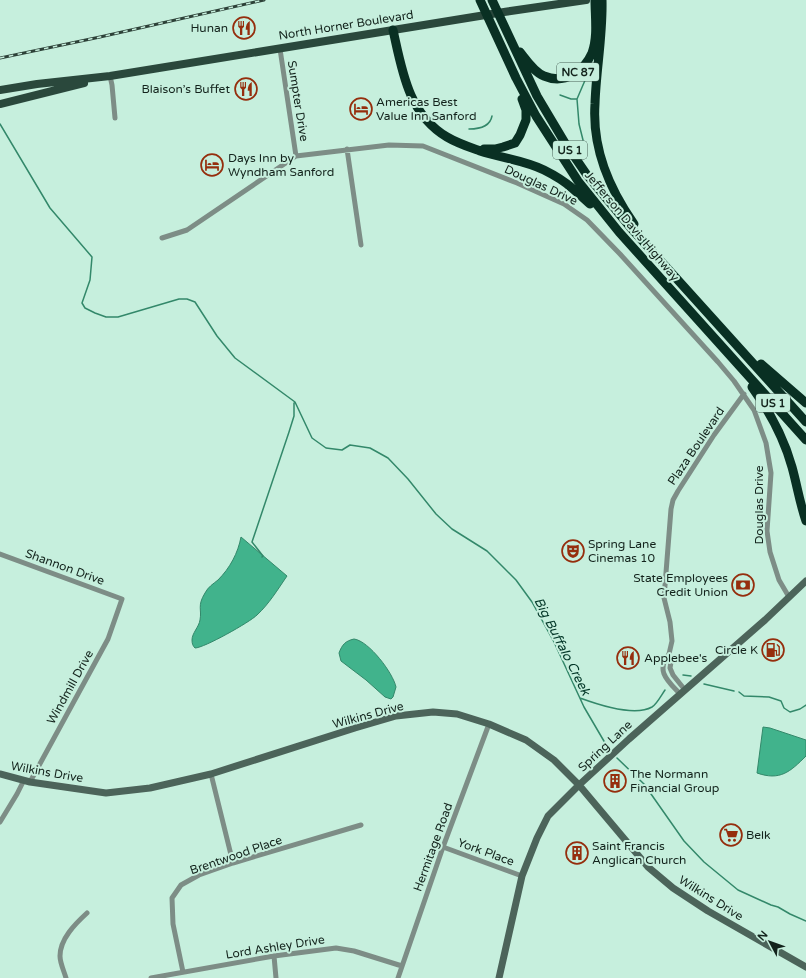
<svg xmlns="http://www.w3.org/2000/svg" width="806" height="978" font-family="'Varela Round',sans-serif">
<style>
.water{fill:#41b38c;stroke:#33886a}
.lines{fill:none;stroke-linecap:round;stroke-linejoin:round}
.stream{stroke:#33886a;stroke-width:1.5}
.street{stroke:#7d8d86;stroke-width:5}
.secondary{stroke:#4c645a;stroke-width:7}
.primary{stroke:#2a483c;stroke-width:8}
.highway{stroke:#093023;stroke-width:9}
.rail-casing{stroke:#2d4138;stroke-width:3}
.rail{stroke:#c6efdd;stroke-width:1.5;stroke-dasharray:4.5;stroke-linecap:butt}
.labels{text-anchor:middle;stroke-width:4;stroke-linejoin:round;paint-order:stroke}
.shield{fill:#c6efdd;stroke:#496056;stroke-width:1}
.shield-label{font-size:11px;font-weight:bold;fill:#13231c}
.street-label{font-size:12px;fill:#13231c;stroke:#c6efdd}
.poi-label{font-size:12px;fill:#13231c;stroke:#c6efdd;text-anchor:start}
.water-label{font-size:13px;font-style:italic;fill:#023627;stroke:#c6efdd}
</style>
<rect width="100%" height="100%" fill="#c6efdd"/>
<!-- water -->
<path class="water" d="M241,537L287,576C278,589 269,604 257,615C250,622 204,648 195,648C193,646 192,644 192,640C192,633 199,627 200,620C202,609 197,606 205,593C208,587 213,584 218,580C230,568 238,553 241,537Z
M354,639C369,641 393,673 396,687L393,697L391,699L385,697L366,680L341,661L339,653C342,645 345,641 354,639Z
M763,727L770,728L806,740V756C790,772 780,781 757,773Z"/>
<g class="lines">
<!-- stream -->
<path class="stream" d="M560,95L571,99H577
M0,124L50,208L92,257L90,280L82,303L85,308L95,313L106,317H118L179,299H187L195,302L217,336L235,358L295,402L312,438L326,448L342,450L350,445L370,448L388,458L408,479L436,514L452,529L487,551L516,580L532,602L554,642L584,707L608,748
M469,129C479,129 490,127 492,116
M583,140L579,124L577,99L586,78
M262,557L263,556L252,542L289,432L294,416V403
M683,675L691,676
M704,684L734,691
M739,692L744,696L769,697L781,701L784,708L790,712L800,709L806,705
M580,698C599,705 634,717 652,707C657,704 662,694 665,690
M617,758L644,784L684,841L704,862L738,890L771,905L778,907L790,914L806,921"/>
<!-- street -->
<path class="street" d="M280,49L296,156
M110,76L112,85L115,118
M347,149L361,245
M162,238L187,230L296,156L389,145L423,146L517,183L564,204L587,220L620,254L718,362L734,381L754,410L766,443L771,473L767,531L770,552L779,580L789,597
M0,554L122,599L108,639L30,782
M669,654C655,671 668,681 680,694
M685,690L673,675L670,668L671,662L669,654L672,641L670,622L664,598L671,509L673,500L678,491L714,435L744,394
M211,774L233,863
M0,822L17,794L24,780
M443,847L522,876
M274,956L276,978
M183,972L173,924L172,898L181,885L199,875L233,863L361,825
M66,978C64,971 60,963 60,956C60,939 75,924 87,913
M151,978L274,956L336,948L354,951L402,966
M398,978L443,847L489,724"/>
<!-- secondary -->
<path class="secondary" d="M0,774L30,782L106,793L150,788L211,774L355,728L396,716L433,712L457,714L489,724L526,740L554,760L579,785L648,867L673,888L708,911L806,967
M499,978L522,876L537,838L548,816L579,785L629,739L765,620L806,581"/>
<!-- primary -->
<path class="primary" d="M0,90L37,84L110,76L504,12L586,0
M0,104L84,83"/>
<!-- highway -->
<path class="highway" d="M480,0L516,78L536,116L578,181L619,232L806,440
M492,0L537,96L565,143L587,175L630,227L806,422
M602,0C603,35 596,70 595,104C592,149 609,188 634,224
M393,30C402,70 408,114 447,137C457,143 469,147 480,151C501,158 524,160 544,170C554,175 564,181 572,188C578,193 584,199 590,204
M520,52C527,61 534,72 544,76C565,85 584,71 592,53C598,37 595,17 595,0
M484,149H495L503,147L515,143L520,135L526,120V110L522,99
M761,364L806,403
M752,387C770,412 784,438 792,467C797,485 800,504 806,521"/>
<!-- rail casing -->
<g class="rail-casing">
<path id="rail" d="M0,58L100,37L264,0"/>
</g>
<!-- rail -->
<use href="#rail" class="rail"/>
</g>
<!-- icons -->
<defs>
<g id="restaurant-ring" transform="scale(1.15)"><circle r="9.5" fill="#c6efdd" stroke="#952e0d" stroke-width="1.5"/><path d="M-5-6h1v4h1v-4h1v4h1v-4h1v5L-1.5 .5V6h-2V.5L-5-1ZM5-6V6H3V1.5H1.5Q1.5-4 5-6Z" fill="#952e0d"/></g>
<g id="hotel-ring" transform="scale(1.15)"><circle r="9.5" fill="#c6efdd" stroke="#952e0d" stroke-width="1.5"/><path d="M-6-4.5h1.5V1H6V5H4.5V3h-9V5H-6ZM-4 0a1.8 1.8 0 1 1 3.6 0ZM.5 0V-2.5h3Q6-2.5 6 0Z" fill="#952e0d"/></g>
<g id="theatre-ring" transform="scale(1.15)"><circle r="9.5" fill="#c6efdd" stroke="#952e0d" stroke-width="1.5"/><path d="M-5-5.5Q0-4 5-5.5V0Q5 5 0 6Q-5 5-5 0ZM-3.3-2.5H-1v1.5H-3.3ZM1-2.5H3.3v1.5H1ZM-2.8 1Q0 5.5 2.8 1Z" fill="#952e0d"/></g>
<g id="bank-ring" transform="scale(1.15)"><circle r="9.5" fill="#c6efdd" stroke="#952e0d" stroke-width="1.5"/><path d="M-6-4H6V4H-6ZM0-2.3a2.3 2.3 0 1 0 0 4.6a2.3 2.3 0 1 0 0-4.6Z" fill="#952e0d"/></g>
<g id="fuel-ring" transform="scale(1.15)"><circle r="9.5" fill="#c6efdd" stroke="#952e0d" stroke-width="1.5"/><path d="M-5.5-6h7V0h2V4h1.3V-2.5L3-4.5l.8-.8L6-3V5H2.5V1h-1V6h-7ZM-4.2-4.7v3.2H.2V-4.7Z" fill="#952e0d"/></g>
<g id="building-ring" transform="scale(1.15)"><circle r="9.5" fill="#c6efdd" stroke="#952e0d" stroke-width="1.5"/><path d="M-4-6H4V6H1V3H-1V6H-4ZM-2.5-4.3h1.7v1.8h-1.7ZM.8-4.3h1.7v1.8H.8ZM-2.5-1h1.7V.8h-1.7ZM.8-1h1.7V.8H.8Z" fill="#952e0d"/></g>
<g id="supermarket-ring" transform="scale(1.15)"><circle r="9.5" fill="#c6efdd" stroke="#952e0d" stroke-width="1.5"/><path d="M-6-5.5h2.5l.6 2H6L4.5 2H-2.5L-4.4-4H-6ZM-1.5 3.2a1.3 1.3 0 1 0 .1 0ZM3 3.2a1.3 1.3 0 1 0 .1 0Z" fill="#952e0d"/></g>
</defs>
<g fill-rule="evenodd">
<use href="#restaurant-ring" x="244" y="28"/>
<use href="#restaurant-ring" x="246" y="89"/>
<use href="#hotel-ring" x="361" y="109"/>
<use href="#hotel-ring" x="212" y="165"/>
<use href="#theatre-ring" x="573" y="551"/>
<use href="#bank-ring" x="743" y="585"/>
<use href="#fuel-ring" x="773" y="650"/>
<use href="#restaurant-ring" x="628" y="658"/>
<use href="#building-ring" x="615" y="781"/>
<use href="#supermarket-ring" x="731" y="835"/>
<use href="#building-ring" x="577" y="853"/>
</g>
<g class="labels">
<!-- shield labels -->
<g class="shield">
<rect x="557" y="63" width="42" height="18" rx="3"/>
<rect x="553" y="141" width="34" height="18" rx="3"/>
<rect x="756" y="394" width="34" height="18" rx="3"/>
</g>
<g class="shield-label">
<text x="578" y="76">NC 87</text>
<text x="570" y="154">US 1</text>
<text x="773" y="407">US 1</text>
</g>
<!-- street labels -->
<g class="street-label">
<text transform="translate(346 25) rotate(-9)" y="4">North Horner Boulevard</text>
<text transform="translate(298 101) rotate(81)" y="4">Sumpter Drive</text>
<text transform="translate(541 185) rotate(25)" y="4">Douglas Drive</text>
<text transform="translate(632 226) rotate(50)" y="4">Jefferson Davis Highway</text>
<text transform="translate(696 446) rotate(-56)" y="4">Plaza Boulevard</text>
<text transform="translate(759 505) rotate(-90)" y="4">Douglas Drive</text>
<text transform="translate(65 567) rotate(20)" y="4">Shannon Drive</text>
<text transform="translate(70 687) rotate(-61)" y="4">Windmill Drive</text>
<text transform="translate(368 715) rotate(-15)" y="4">Wilkins Drive</text>
<text transform="translate(605 746) rotate(-43)" y="4">Spring Lane</text>
<text transform="translate(47 772) rotate(10)" y="4">Wilkins Drive</text>
<text transform="translate(433 847) rotate(-70)" y="4">Hermitage Road</text>
<text transform="translate(486 852) rotate(20)" y="4">York Place</text>
<text transform="translate(236 855) rotate(-19)" y="4">Brentwood Place</text>
<text transform="translate(711 898) rotate(32)" y="4">Wilkins Drive</text>
<text transform="translate(275 947) rotate(-9)" y="4">Lord Ashley Drive</text>
</g>
<!-- poi labels -->
<g class="poi-label">
<text x="228" y="32" text-anchor="end">Hunan</text>
<text x="230" y="93" text-anchor="end">Blaison’s Buffet</text>
<text x="376" y="106">Americas Best<tspan x="376" dy="14">Value Inn Sanford</tspan></text>
<text x="228" y="162">Days Inn by<tspan x="228" dy="14">Wyndham Sanford</tspan></text>
<text x="588" y="548">Spring Lane<tspan x="588" dy="14">Cinemas 10</tspan></text>
<text x="728" y="582" text-anchor="end">State Employees<tspan x="728" dy="14">Credit Union</tspan></text>
<text x="758" y="654" text-anchor="end">Circle K</text>
<text x="644" y="662">Applebee's</text>
<text x="630" y="778">The Normann<tspan x="630" dy="14">Financial Group</tspan></text>
<text x="746" y="839">Belk</text>
<text x="592" y="850">Saint Francis<tspan x="592" dy="14">Anglican Church</tspan></text>
</g>
<!-- water labels -->
<g class="water-label">
<text transform="translate(563 646) rotate(63)" y="5">Big Buffalo Creek</text>
</g>
</g>
<!-- north arrow -->
<g transform="translate(770 942) rotate(311)" stroke="#c6efdd" stroke-width="3" paint-order="stroke">
<path d="M0-3L7 15L0 10L-7 15Z" fill="#13231c"/>
<text y="-6" font-size="11" font-weight="bold" text-anchor="middle" fill="#13231c">N</text>
</g>
</svg>
